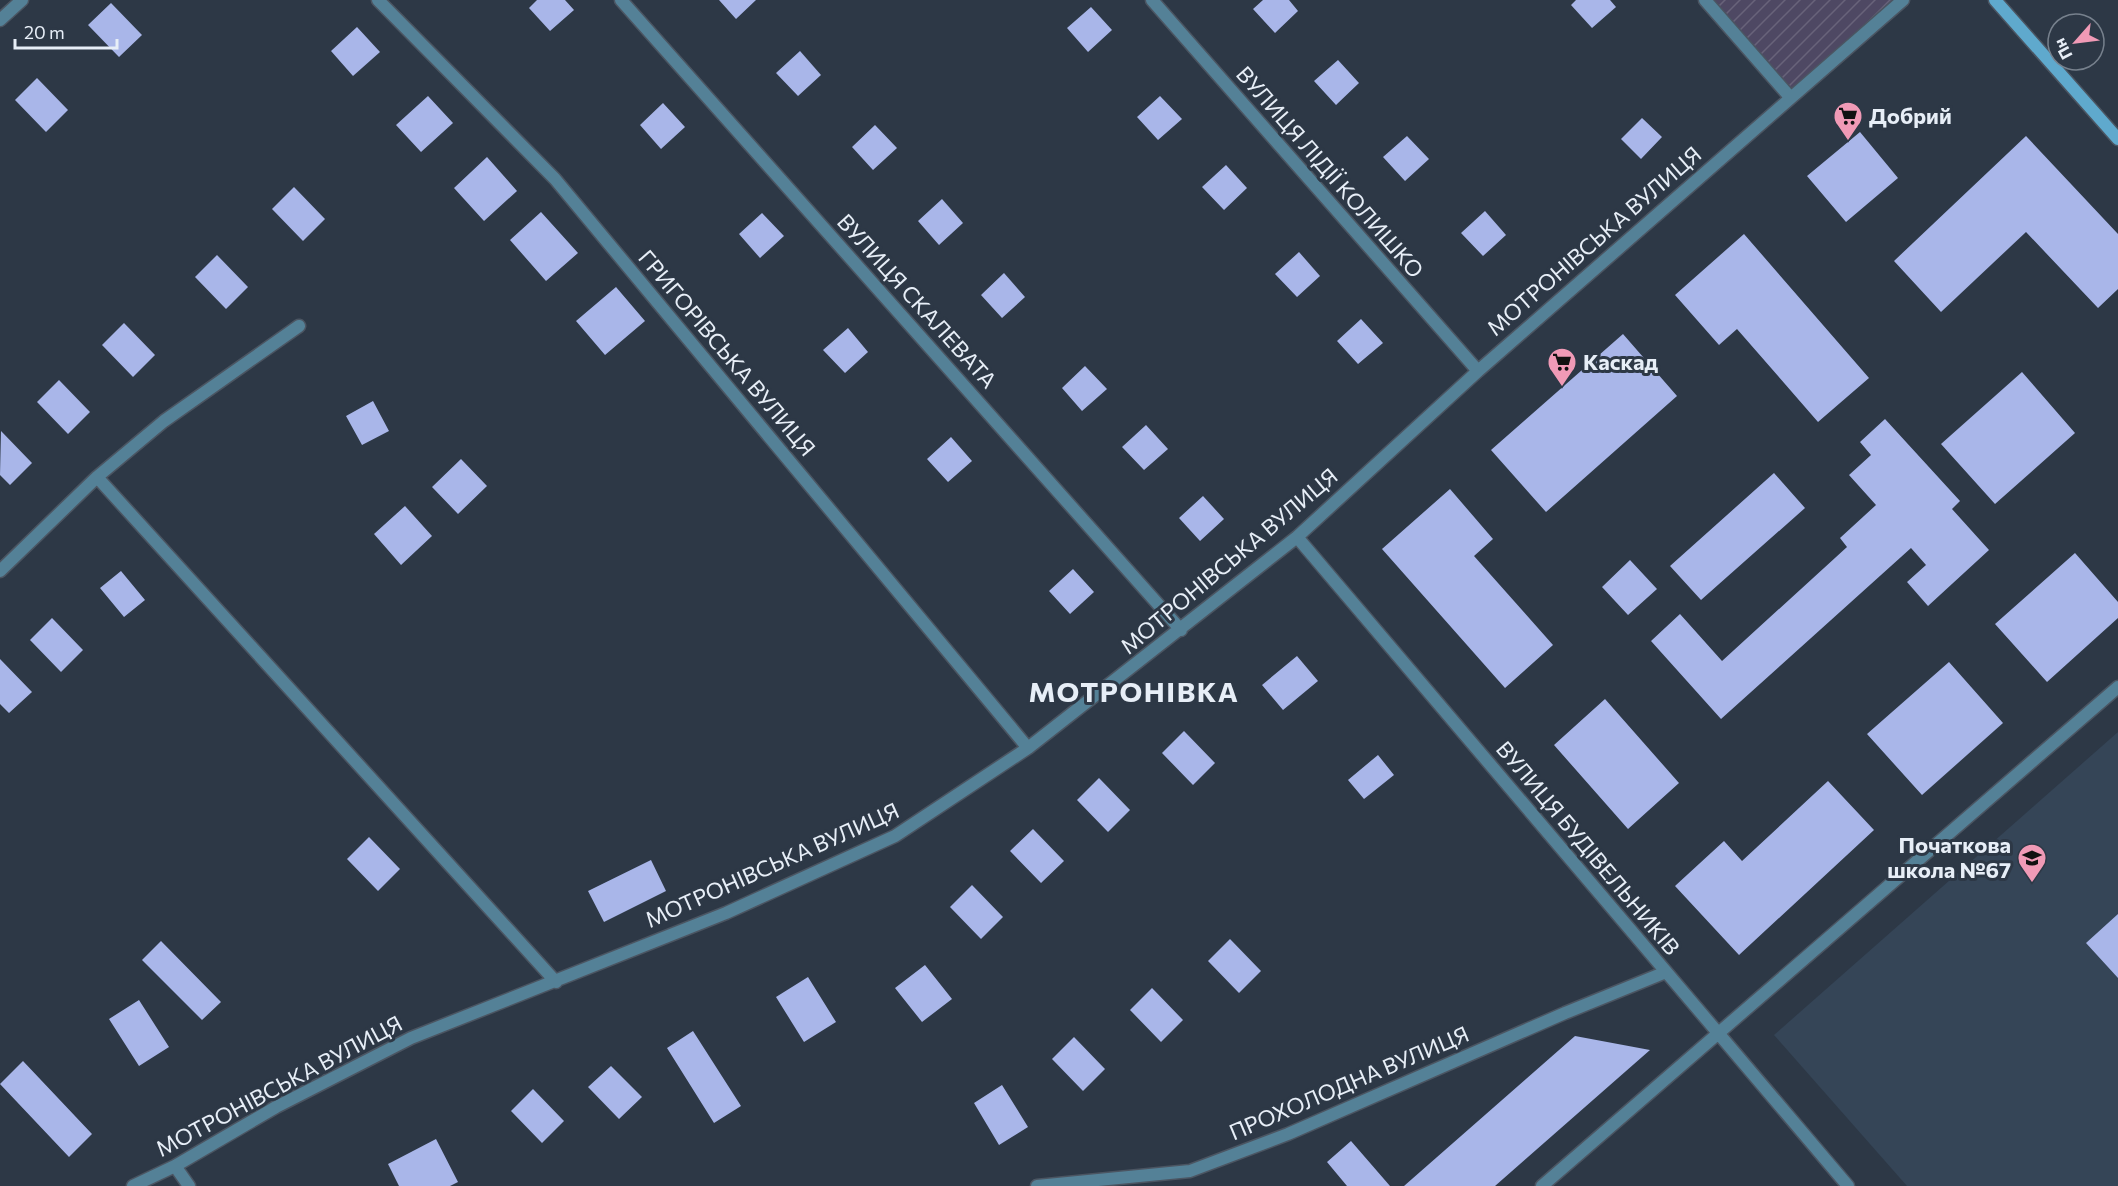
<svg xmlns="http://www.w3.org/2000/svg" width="2118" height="1186" font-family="Commissioner,sans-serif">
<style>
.built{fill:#354557}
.garden{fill:url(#garden-furrows)}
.building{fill:#a9b6e9}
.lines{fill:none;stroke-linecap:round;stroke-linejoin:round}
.street-casing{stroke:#4b5562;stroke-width:15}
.secondary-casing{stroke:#4b5562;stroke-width:15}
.street{stroke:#548197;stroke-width:12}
.secondary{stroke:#5fa9cd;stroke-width:12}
.labels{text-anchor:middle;stroke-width:6;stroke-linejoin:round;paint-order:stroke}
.poi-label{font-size:22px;font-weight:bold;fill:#e7eef7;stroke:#2d3846;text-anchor:start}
.street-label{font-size:22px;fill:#e7eef7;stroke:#2d3846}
.district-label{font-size:28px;font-weight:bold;letter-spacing:1.5px;fill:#e7eef7;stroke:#2d3846}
</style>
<defs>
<pattern id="garden-furrows" width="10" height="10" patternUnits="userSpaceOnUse" patternTransform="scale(1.5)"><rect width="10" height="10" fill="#4e4863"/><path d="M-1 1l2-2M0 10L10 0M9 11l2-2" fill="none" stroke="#68637a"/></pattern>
</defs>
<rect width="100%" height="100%" fill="#2d3846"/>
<!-- built -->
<path class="built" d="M2118,732V1186H1907L1774,1035Z"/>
<!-- garden -->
<path class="garden" d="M1705,0H1903L1790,97Z"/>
<!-- building -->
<path class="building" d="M537,0H565L574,10L550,31L529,8Z
M719,0H756L736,19Z
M1263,0H1289L1298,11L1275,33L1253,9Z
M1576,0H1610L1616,7L1592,28L1571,5Z
M111,3L142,35L119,57L88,25Z
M1091,7L1112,30L1088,52L1067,28Z
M357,27L380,52L353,76L331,51Z
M800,51L821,75L798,96L776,73Z
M1338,60L1359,83L1336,105L1314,81Z
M37,78L68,110L46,132L15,100Z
M428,96L453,123L421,152L396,125Z
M1160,96L1182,119L1158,140L1137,117Z
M663,103L685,127L661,149L640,125Z
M1642,118L1662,137L1641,159L1621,139Z
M875,125L897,148L873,170L852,147Z
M1860,132L1898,178L1846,222L1807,176Z
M1407,136L1429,159L1405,181L1383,157Z
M2026,136L2118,234V289L2098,308L2026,232L1941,312L1894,261Z
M487,157L517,191L484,221L454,188Z
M1226,165L1247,188L1224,210L1202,187Z
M294,187L325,219L303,241L272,209Z
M942,199L963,223L939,245L918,221Z
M1485,211L1506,235L1483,256L1461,233Z
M541,212L578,253L546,281L510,240Z
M762,213L784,236L760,258L739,234Z
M1744,234L1869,378L1818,422L1737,329L1719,345L1675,295Z
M1299,252L1320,276L1297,297L1275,274Z
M217,255L248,287L226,309L195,277Z
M1004,273L1025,297L1002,318L981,295Z
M616,287L645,321L605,355L576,321Z
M1361,319L1383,343L1358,364L1337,341Z
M124,323L155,355L133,377L102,345Z
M848,328L868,352L845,373L823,350Z
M1623,334L1677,396L1546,512L1491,450Z
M1085,366L1107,389L1082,411L1062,388Z
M2022,372L2075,433L1995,504L1941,444Z
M59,380L90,412L68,434L37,402Z
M373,401L389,431L362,445L346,416Z
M1885,419L1960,501L1952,509L1989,550L1928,606L1907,582L1926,565L1911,548L1721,719L1651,641L1680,614L1722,661L1847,547L1840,538L1876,505L1849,475L1871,455L1860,442Z
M1146,425L1168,449L1144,470L1122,447Z
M1,431L32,463L10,485L0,475Z
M951,437L972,461L948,482L927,459Z
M461,459L487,486L458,514L432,487Z
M1774,473L1805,508L1701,600L1670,566Z
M1450,489L1493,539L1474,556L1553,645L1505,688L1382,549Z
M1203,496L1224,519L1200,541L1179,518Z
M405,506L432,536L401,565L374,534Z
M2075,553L2118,602V618L2047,682L1995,624Z
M1630,560L1657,589L1628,615L1602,587Z
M1073,569L1094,592L1070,614L1049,591Z
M121,571L145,600L124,617L100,588Z
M52,618L83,650L61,672L30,640Z
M1297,656L1318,681L1283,710L1262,685Z
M0,659L32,692L9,713L0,704Z
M1949,662L2003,723L1922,795L1867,734Z
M1605,699L1679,783L1628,829L1554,745Z
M1184,731L1215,763L1193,785L1162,753Z
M1378,755L1394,775L1364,799L1348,780Z
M1099,778L1130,810L1108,832L1077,800Z
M1828,781L1874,830L1739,955L1675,886L1724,841L1742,861Z
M1033,829L1064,861L1041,883L1010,851Z
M369,837L400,869L378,891L347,859Z
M651,860L666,891L604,922L588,891Z
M972,885L1003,917L981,939L950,907Z
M2118,914V978L2086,943Z
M1230,939L1261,971L1239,993L1208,961Z
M161,941L221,1002L202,1020L142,960Z
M925,965L952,999L922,1022L895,988Z
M808,977L836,1022L804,1042L776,997Z
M1152,988L1183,1020L1161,1042L1130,1010Z
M139,1000L169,1047L139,1066L109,1019Z
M693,1031L741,1106L714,1123L667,1048Z
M1575,1036L1650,1050L1495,1186H1404Z
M1074,1037L1105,1069L1083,1091L1052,1059Z
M23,1061L92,1134L69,1157L0,1084Z
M611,1066L642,1097L619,1119L588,1087Z
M1002,1085L1028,1127L999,1145L974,1103Z
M533,1089L564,1121L542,1143L511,1111Z
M436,1139L458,1182L450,1186H399L388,1164Z
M1351,1141L1390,1186H1347L1327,1162Z"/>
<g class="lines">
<!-- street casing -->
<g class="street-casing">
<path id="street" d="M378,0L555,179L1028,748
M621,0L1181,630
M1152,0L1478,371
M1705,0L1790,97
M0,20L22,0
M97,477L556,982
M1297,537L1848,1186
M0,571L97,477L164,421L299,326
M175,1166L189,1186
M133,1186L175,1166L276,1107L411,1038L726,913L895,836L1028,748L1297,537L1478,371L1903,0
M1037,1186L1190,1171L1288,1134L1565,1013L1666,972
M1542,1186L2118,687"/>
</g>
<!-- secondary casing -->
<g class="secondary-casing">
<path id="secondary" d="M1995,0L2118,139"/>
</g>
<!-- street -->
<use href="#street" class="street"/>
<!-- secondary -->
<use href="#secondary" class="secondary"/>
</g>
<!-- icons -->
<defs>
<g id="supermarket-pin" transform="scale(1.5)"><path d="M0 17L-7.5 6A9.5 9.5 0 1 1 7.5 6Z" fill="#f09ab6" stroke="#2d3846"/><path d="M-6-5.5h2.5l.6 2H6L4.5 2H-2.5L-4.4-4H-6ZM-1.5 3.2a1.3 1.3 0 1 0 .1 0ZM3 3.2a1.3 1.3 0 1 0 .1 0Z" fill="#111"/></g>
<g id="school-pin" transform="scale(1.5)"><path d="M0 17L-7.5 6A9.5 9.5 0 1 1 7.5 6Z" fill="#f09ab6" stroke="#2d3846"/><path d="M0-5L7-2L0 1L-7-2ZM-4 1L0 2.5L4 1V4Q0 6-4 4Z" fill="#111"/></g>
</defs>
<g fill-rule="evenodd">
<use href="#supermarket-pin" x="1848" y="116"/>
<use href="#supermarket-pin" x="1562" y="362"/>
<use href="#school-pin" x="2032" y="858"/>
</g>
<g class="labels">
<!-- poi labels -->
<g class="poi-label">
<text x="1869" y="124">Добрий</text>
<text x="1583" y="370">Каскад</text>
<text x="2011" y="853" text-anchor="end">Початкова<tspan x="2011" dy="25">школа №67</tspan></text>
</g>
<!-- street labels -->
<g class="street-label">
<text transform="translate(1330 172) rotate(49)" y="8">ВУЛИЦЯ ЛІДІЇ КОЛИШКО</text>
<text transform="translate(1594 241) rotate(-41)" y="8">МОТРОНІВСЬКА ВУЛИЦЯ</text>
<text transform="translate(917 301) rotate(48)" y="8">ВУЛИЦЯ СКАЛЕВАТА</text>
<text transform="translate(727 353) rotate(50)" y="8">ГРИГОРІВСЬКА ВУЛИЦЯ</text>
<text transform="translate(1229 561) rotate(-40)" y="8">МОТРОНІВСЬКА ВУЛИЦЯ</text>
<text transform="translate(1588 848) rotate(50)" y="8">ВУЛИЦЯ БУДІВЕЛЬНИКІВ</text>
<text transform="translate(772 865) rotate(-24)" y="8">МОТРОНІВСЬКА ВУЛИЦЯ</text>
<text transform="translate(1349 1083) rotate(-23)" y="8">ПРОХОЛОДНА ВУЛИЦЯ</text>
<text transform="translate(279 1086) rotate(-28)" y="8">МОТРОНІВСЬКА ВУЛИЦЯ</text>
</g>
<!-- district labels -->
<g class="district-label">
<text x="1134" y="702">МОТРОНІВКА</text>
</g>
</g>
<!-- north arrow -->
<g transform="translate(2076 42) rotate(242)"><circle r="28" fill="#2d3846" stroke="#77818d" stroke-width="1.5"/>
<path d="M0-4.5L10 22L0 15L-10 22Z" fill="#f09ab6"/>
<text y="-9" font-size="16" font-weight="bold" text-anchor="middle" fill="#e7eef7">Пн</text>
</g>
<!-- scale -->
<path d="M15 39v9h102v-9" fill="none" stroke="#e7eef7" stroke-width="3"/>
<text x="24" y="39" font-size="18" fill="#e7eef7" stroke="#2d3846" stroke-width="4.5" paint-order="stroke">20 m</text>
</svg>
